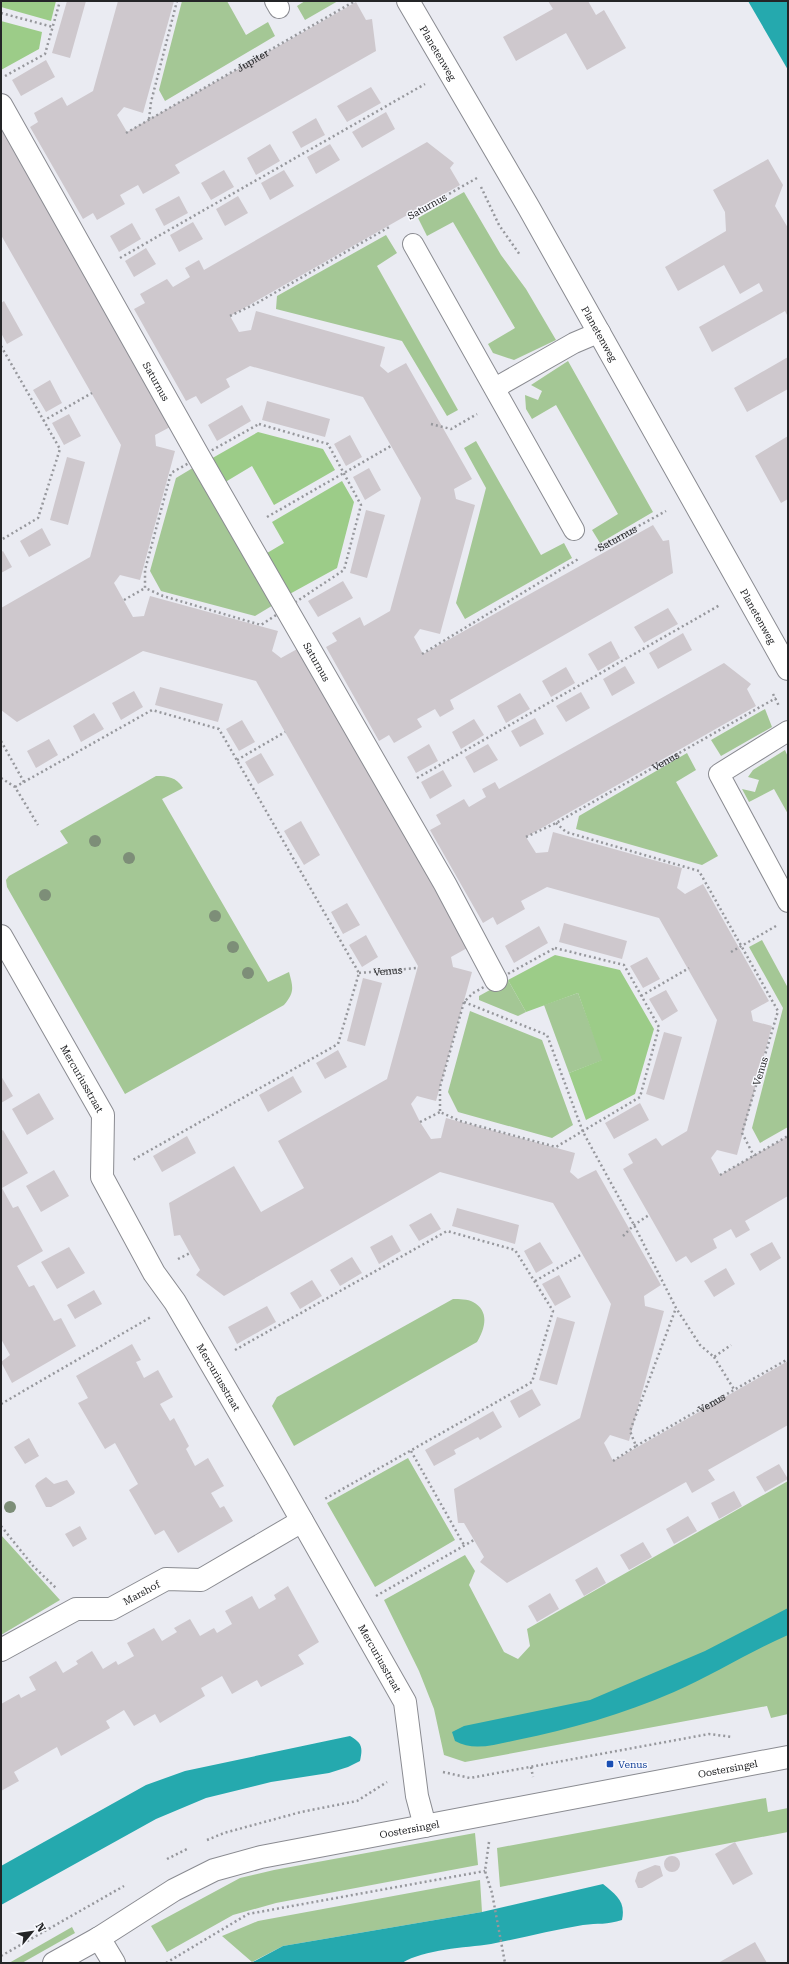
<svg xmlns="http://www.w3.org/2000/svg" width="789" height="1964" font-family="'Roboto Serif',serif">
<style>
.green{fill:#a4c795}
.forest{fill:#9ccc88}
.water{fill:#25a9ae}
.building{fill:#cec8cd}
.lines{fill:none;stroke-linecap:round;stroke-linejoin:round}
.lane-casing{stroke:#8a8b91;stroke-width:22}
.street-casing{stroke:#8a8b91;stroke-width:24}
.secondary-casing{stroke:#8a8b91;stroke-width:24}
.path{stroke:#96979c;stroke-width:2.5;stroke-dasharray:2 3;stroke-linecap:butt}
.lane{stroke:#fff;stroke-width:20}
.street{stroke:#fff;stroke-width:22}
.secondary{stroke:#fff;stroke-width:22}
.tree{fill:#7d8e78}
.transit-dot{fill:#1a4fb4;stroke:#f8f9fe;stroke-width:1.5}
.labels{text-anchor:middle;stroke-width:3;stroke-linejoin:round;paint-order:stroke}
.street-label{font-size:10px;fill:#242527;stroke:#f8f9fe}
.transit-label{font-size:10px;fill:#164399;stroke:#f8f9fe;text-anchor:start}
</style>
<rect width="100%" height="100%" fill="#eaebf2"/>
<!-- green -->
<path class="green" d="M182,1H227L246,35L268,22L275,36L165,101L159,90Z
M305,1H338L305,20L297,6Z
M464,192L501,255L526,289L556,340L514,360L493,353L488,344L515,328L453,222L427,236L418,218Z
M386,235L397,253L377,266L458,410L447,416L402,341L276,309L277,296Z
M568,361L653,512L600,543L592,530L618,514L556,405L532,419L526,409L525,395L538,400L542,391L531,385Z
M476,441L541,555L564,543L572,558L465,619L456,603L486,488L464,448Z
M196,466L275,604L255,616L161,591L150,571L176,478Z
M765,709L772,727L721,756L711,740Z
M785,750L788,757V814L774,789L749,802L742,789L755,792L759,780L748,777L753,770Z
M687,753L696,770L676,782L718,856L702,865L576,829L579,816Z
M156,776C168,776 176,777 183,788L162,799L268,982L289,972C293,987 295,992 284,1005L125,1094L7,887L6,880L9,876L68,843L60,831Z
M762,940L788,988V1127L760,1143L752,1128L783,1008L749,947Z
M508,980L526,1012L518,1016L479,1000V996Z
M578,993L603,1060L569,1073L544,1005Z
M470,1011L542,1040L573,1125L552,1138L458,1112L448,1092Z
M453,1299C459,1299 468,1299 473,1302C490,1311 485,1329 477,1342L294,1446L272,1406L277,1397Z
M408,1458L455,1540L375,1587L327,1503Z
M788,1481V1714L771,1718L767,1706L465,1762L444,1755L434,1709L419,1671L384,1600L465,1555L475,1571L469,1585L504,1652L518,1659L530,1646L527,1629Z
M1,1535L60,1600L1,1635Z
M766,1798L768,1812L788,1808V1832L500,1887L497,1848Z
M475,1833L478,1865L276,1903L233,1915L167,1952L151,1926L240,1878L274,1870Z
M480,1880L482,1912L283,1946L252,1962L222,1936L258,1921Z
M72,1927L75,1933L22,1963H9Z"/>
<!-- forest -->
<path class="forest" d="M2,1H56L51,21L1,7Z
M1,21L42,32L39,49L1,70Z
M258,432L323,449L335,470L274,505L252,466L222,484L209,460Z
M342,481L354,502L337,568L286,596L262,556L284,543L272,522Z
M555,955L620,970L654,1029L635,1094L586,1120L569,1073L602,1060L578,993L526,1012L508,980Z"/>
<!-- water -->
<path class="water" d="M748,1H788V70Z
M788,1608V1635C749,1652 713,1675 674,1692C623,1714 571,1729 517,1740C496,1744 474,1752 455,1741L452,1732L464,1726L590,1700L705,1651Z
M350,1736C362,1743 363,1747 360,1761L348,1767L329,1773L271,1782L206,1798L156,1819L1,1905V1866L146,1785L185,1771Z
M603,1884C616,1895 626,1901 622,1920C607,1925 598,1923 583,1925C552,1930 522,1938 491,1944C464,1948 425,1949 402,1963H251L283,1946L482,1912Z"/>
<!-- building -->
<path class="building" d="M67,1H86L70,58L52,53Z
M118,1H174L143,113L124,107L117,115L127,132L356,2L366,20L372,19L376,51L175,165L180,173L143,194L138,185L120,195L125,204L97,220L93,213L83,219L30,127L38,122L34,113L62,97L67,106L93,91Z
M548,1H588L596,15L604,10L626,48L587,70L566,33L516,61L503,37L553,9Z
M46,60L55,77L21,96L12,80Z
M371,87L381,103L347,122L337,106Z
M386,112L395,129L362,148L352,132Z
M316,118L325,135L301,148L292,132Z
M1,125L172,426L155,435L156,446L175,451L140,580L120,575L114,583L133,617L144,616L150,596L278,631L272,651L281,658L299,648L469,947L451,957L453,967L472,972L436,1101L417,1096L411,1104L420,1122L431,1139L441,1138L446,1118L575,1153L570,1172L578,1179L596,1170L661,1285L644,1296L645,1306L664,1311L629,1441L610,1435L604,1443L613,1461L788,1361V1425L708,1470L715,1480L692,1493L686,1482L507,1583L480,1562L484,1557L464,1523H458L454,1489L580,1418L611,1304L553,1203L440,1172L224,1296L196,1275L200,1270L190,1253L180,1235L174,1236L169,1203L234,1166L261,1212L304,1188L278,1141L387,1079L418,966L256,681L143,651L17,722L1,710V608L90,557L121,445L1,235Z
M427,142L454,163L450,168L460,185L230,316L239,332L251,330L256,311L385,347L380,366L388,373L406,363L472,479L454,489L456,499L475,505L440,634L420,629L414,637L423,654L653,525L663,541L669,540L673,573L450,700L454,709L440,717L435,709L417,719L422,727L394,743L389,735L379,741L326,647L337,641L332,633L360,617L364,626L390,611L421,498L363,397L250,366L226,379L230,387L201,404L196,396L186,401L134,309L145,303L140,294L167,279L173,287L190,277L185,268L199,260L204,270Z
M270,144L280,161L256,175L247,158Z
M330,144L340,160L316,174L307,157Z
M768,159L783,185L775,206L788,228V317L785,311L712,352L699,327L763,291L759,283L740,294L724,265L678,291L665,267L726,231L725,212L713,190Z
M224,170L234,187L211,200L201,183Z
M284,170L294,186L270,200L261,183Z
M179,196L188,213L164,226L155,209Z
M238,196L248,213L225,226L216,209Z
M193,222L203,239L179,252L170,235Z
M132,223L141,239L119,252L110,236Z
M146,248L156,264L134,277L125,261Z
M4,301L23,335L7,344L1,333V303Z
M788,357V389L747,412L734,388Z
M50,380L62,403L46,412L33,390Z
M267,401L330,419L325,437L262,420Z
M242,405L251,421L217,441L208,425Z
M69,414L81,436L64,445L52,423Z
M350,435L362,457L346,466L334,444Z
M788,436V499L781,503L755,456Z
M67,457L85,462L68,525L50,520Z
M369,468L381,490L365,500L353,477Z
M366,510L385,515L367,578L350,573Z
M42,528L51,545L29,557L20,541Z
M3,551L12,567L1,573V552Z
M343,581L353,598L318,617L308,601Z
M668,608L678,624L644,643L634,627Z
M683,633L692,650L658,669L649,653Z
M611,641L620,658L598,671L588,654Z
M724,663L751,684L747,689L756,706L526,837L536,853L548,852L553,832L682,868L677,888L685,894L703,884L769,1001L751,1011L753,1021L772,1026L737,1155L717,1150L711,1158L720,1175L788,1136V1196L745,1221L750,1230L736,1238L731,1229L713,1239L717,1248L691,1263L686,1256L676,1262L623,1169L633,1163L628,1154L656,1138L662,1146L687,1131L717,1020L659,918L547,887L521,901L525,909L497,925L493,917L483,923L430,830L441,824L436,815L464,799L469,807L486,797L482,789L495,782L499,789Z
M625,666L635,683L612,696L603,679Z
M566,667L575,683L551,697L542,681Z
M160,687L223,704L218,722L155,705Z
M134,691L143,707L121,720L112,703Z
M581,692L590,708L566,722L556,706Z
M520,693L530,709L506,723L497,706Z
M94,713L104,729L81,742L73,726Z
M535,718L544,734L520,747L511,731Z
M474,719L484,735L461,749L452,732Z
M242,720L255,742L239,751L226,729Z
M49,739L58,755L36,768L27,751Z
M429,744L438,761L416,773L407,757Z
M488,744L498,760L474,773L465,757Z
M261,753L274,775L258,784L245,762Z
M443,770L452,786L430,799L421,782Z
M301,821L320,855L304,865L284,831Z
M347,903L360,925L343,934L331,912Z
M564,923L627,941L622,959L559,942Z
M539,926L548,943L514,963L505,946Z
M366,935L378,957L362,967L349,945Z
M647,957L660,979L643,988L630,966Z
M363,978L382,983L365,1046L347,1041Z
M666,990L678,1011L662,1021L649,999Z
M664,1032L682,1037L664,1100L646,1094Z
M338,1050L347,1067L325,1079L316,1063Z
M1,1076L13,1096L1,1103Z
M293,1076L302,1092L268,1112L259,1095Z
M39,1093L54,1119L27,1135L12,1109Z
M640,1103L649,1120L614,1139L605,1123Z
M3,1130L28,1173L2,1188L13,1208L18,1206L43,1251L17,1266L29,1287L34,1285L54,1321L61,1318L76,1346L12,1383L1,1362L10,1355L1,1339V1131Z
M187,1136L196,1153L162,1172L153,1156Z
M54,1170L69,1196L41,1212L26,1186Z
M457,1208L519,1225L515,1244L452,1226Z
M431,1213L441,1229L419,1241L409,1225Z
M392,1235L401,1251L379,1264L370,1247Z
M540,1242L553,1263L536,1273L524,1251Z
M772,1242L781,1258L760,1271L750,1254Z
M69,1247L85,1273L57,1289L41,1262Z
M352,1257L362,1273L340,1286L330,1270Z
M726,1268L735,1284L714,1297L704,1281Z
M559,1275L571,1297L555,1306L542,1284Z
M312,1280L322,1296L300,1309L290,1293Z
M94,1290L102,1304L75,1319L67,1305Z
M267,1306L276,1322L237,1344L228,1327Z
M557,1317L575,1322L557,1385L539,1380Z
M132,1344L141,1360L136,1362L144,1378L158,1370L173,1397L160,1404L170,1421L174,1418L189,1446L186,1449L195,1466L208,1458L224,1486L211,1493L220,1508L224,1506L233,1521L178,1553L164,1530L155,1535L129,1490L138,1484L115,1443L105,1449L78,1403L88,1398L76,1376Z
M532,1389L541,1405L519,1418L510,1401Z
M493,1411L502,1427L480,1440L478,1437L454,1450L456,1454L434,1466L425,1450Z
M29,1438L39,1456L25,1464L14,1447Z
M779,1464L788,1479L765,1492L756,1477Z
M46,1477L54,1484L67,1480L75,1492L74,1494L51,1507H46L35,1486L37,1483Z
M734,1491L742,1506L719,1519L711,1503Z
M688,1516L697,1531L674,1544L666,1529Z
M80,1526L87,1539L73,1547L65,1534Z
M643,1542L652,1557L629,1570L620,1555Z
M597,1567L606,1583L584,1596L575,1580Z
M288,1586L319,1642L298,1655L304,1664L261,1687L257,1680L232,1694L222,1676L201,1688L205,1696L160,1723L155,1714L134,1726L124,1710L106,1721L110,1728L61,1756L57,1747L14,1772L19,1781L1,1791V1704L19,1694L21,1698L36,1690L29,1677L56,1661L63,1673L78,1664L76,1661L92,1651L103,1669L116,1661L118,1665L134,1656L127,1643L154,1628L162,1641L177,1632L174,1628L190,1619L200,1636L214,1628L217,1633L232,1624L225,1611L252,1596L259,1609L276,1599L274,1595Z
M550,1593L559,1609L537,1622L528,1606Z
M735,1842L753,1874L733,1885L715,1854Z
M664 1864a8 8 0 1 1 16 0a8 8 0 1 1-16 0Z
M655,1865L660,1866L663,1876L642,1888H638L635,1881L638,1872Z
M755,1942L767,1963H718Z"/>
<g class="lines">
<!-- lane casing -->
<g class="lane-casing">
<path id="lane" d="M275,1L279,8
M413,244L574,530
M495,388L574,343L600,332
M788,731L719,774L788,902"/>
</g>
<!-- street casing -->
<g class="street-casing">
<g id="street">
<path id="s6" d="M1,105L199,457L445,884L496,980"/>
<path id="s7" d="M1,936L103,1115L102,1177L154,1273L175,1302L276,1475L405,1702L417,1796L425,1826"/>
<path id="s8" d="M1,1650L76,1609H111L166,1579L201,1580L302,1521"/>
<path d="M99,1938L114,1963"/>
</g>
</g>
<!-- secondary casing -->
<g class="secondary-casing">
<g id="secondary">
<path id="s9" d="M408,1L529,208L788,669"/>
<path id="s10" d="M54,1963L99,1938L174,1890L214,1870L261,1857L788,1757"/>
</g>
</g>
<!-- path -->
<g class="path">
<path d="M1,13L53,27"/>
<path d="M5,76L45,54L60,1"/>
<path d="M149,119L151,102L177,1"/>
<path id="s1" d="M126,133L355,1"/>
<path d="M481,187L499,225L520,255"/>
<path d="M410,216L477,178"/>
<path d="M120,258L425,84"/>
<path d="M230,316L257,303L391,226"/>
<path d="M1,346L60,449L38,518L1,540"/>
<path d="M43,421L92,393"/>
<path d="M259,424L328,444L361,505L344,570L261,625L163,596L145,588V570L171,473Z"/>
<path d="M431,424L451,429L477,414"/>
<path d="M267,517L391,446"/>
<path id="s2" d="M595,550L666,511"/>
<path d="M124,600L145,588"/>
<path d="M422,654L580,558"/>
<path d="M773,694L779,706"/>
<path d="M1,741L24,782"/>
<path d="M237,760L285,732"/>
<path d="M1,778L15,787L38,825"/>
<path d="M417,778L720,605"/>
<path d="M15,787L152,710L219,729L359,973L338,1044L131,1161"/>
<path d="M556,823L566,832L699,871L778,1011L742,1133L754,1156"/>
<path id="s3" d="M526,837L556,823L776,698"/>
<path d="M555,948L624,965L659,1027L640,1097L556,1147L460,1121L440,1112V1087L464,1002L473,993Z"/>
<path d="M731,952L776,926"/>
<path id="s4" d="M359,973L417,968"/>
<path d="M641,996L689,968"/>
<path d="M464,1002L547,1035L583,1132L634,1225L676,1308L700,1345L714,1357L731,1345"/>
<path d="M420,1122L440,1112"/>
<path d="M720,1175L788,1136"/>
<path d="M623,1236L634,1225L649,1215"/>
<path d="M178,1259L190,1253"/>
<path d="M535,1281L582,1254"/>
<path d="M235,1350L447,1231L515,1250L553,1311L532,1382L323,1500"/>
<path d="M714,1357L735,1391"/>
<path d="M1,1404L151,1317"/>
<path id="s5" d="M636,1446L788,1359"/>
<path d="M411,1451L464,1545"/>
<path d="M613,1461L636,1446L630,1431L676,1308"/>
<path d="M1,1526L34,1567L56,1588"/>
<path d="M376,1596L474,1540"/>
<path d="M531,1767L533,1777"/>
<path d="M443,1772L470,1778L709,1734L733,1737"/>
<path d="M207,1840L224,1833L301,1812L357,1801L387,1782"/>
<path d="M489,1842L485,1871L492,1893L505,1963"/>
<path d="M167,1859L189,1848"/>
<path d="M1,1956L124,1886"/>
<path d="M166,1963L248,1914L485,1871"/>
</g>
<!-- lane -->
<use href="#lane" class="lane"/>
<!-- street -->
<use href="#street" class="street"/>
<!-- secondary -->
<use href="#secondary" class="secondary"/>
</g>
<!-- trees -->
<g class="tree">
<circle cx="95" cy="841" r="6"/>
<circle cx="129" cy="858" r="6"/>
<circle cx="45" cy="895" r="6"/>
<circle cx="215" cy="916" r="6"/>
<circle cx="233" cy="947" r="6"/>
<circle cx="248" cy="973" r="6"/>
<circle cx="10" cy="1507" r="6"/>
</g>
<!-- markers -->
<rect class="transit-dot" x="606" y="1760" width="8" height="8" rx="2"/>
<g class="labels">
<!-- street labels -->
<g class="street-label">
<text dy="4" stroke="none"><textPath href="#s9" startOffset="60">Planetenweg</textPath></text>
<text dy="4" stroke="none"><textPath href="#s1" startOffset="146">Jupiter</textPath></text>
<text transform="translate(427 206) rotate(-29)" y="4">Saturnus</text>
<text dy="4" stroke="none"><textPath href="#s9" startOffset="384">Planetenweg</textPath></text>
<text dy="4" stroke="none"><textPath href="#s6" startOffset="317">Saturnus</textPath></text>
<text dy="4" stroke="none"><textPath href="#s2" startOffset="25">Saturnus</textPath></text>
<text dy="4" stroke="none"><textPath href="#s9" startOffset="708">Planetenweg</textPath></text>
<text dy="4" stroke="none"><textPath href="#s6" startOffset="640">Saturnus</textPath></text>
<text dy="4" stroke="none"><textPath href="#s3" startOffset="159">Venus</textPath></text>
<text dy="4" stroke="none"><textPath href="#s4" startOffset="29">Venus</textPath></text>
<text transform="translate(760 1071) rotate(-73)" y="4">Venus</text>
<text dy="4" stroke="none"><textPath href="#s7" startOffset="164">Mercuriusstraat</textPath></text>
<text dy="4" stroke="none"><textPath href="#s7" startOffset="500">Mercuriusstraat</textPath></text>
<text dy="4" stroke="none"><textPath href="#s5" startOffset="87">Venus</textPath></text>
<text dy="4" stroke="none"><textPath href="#s8" startOffset="155">Marshof</textPath></text>
<text dy="4" stroke="none"><textPath href="#s7" startOffset="824">Mercuriusstraat</textPath></text>
<text dy="4" stroke="none"><textPath href="#s10" startOffset="709">Oostersingel</textPath></text>
<text dy="4" stroke="none"><textPath href="#s10" startOffset="385">Oostersingel</textPath></text>
</g>
<!-- transit labels -->
<g class="transit-label">
<text x="618" y="1768">Venus</text>
</g>
</g>
<!-- border -->
<rect width="789" height="1964" fill="none" stroke="#242527" stroke-width="4"/>
<!-- north arrow -->
<g transform="translate(32 1932) rotate(61)" stroke="#f8f9fe" stroke-width="3" paint-order="stroke">
<path d="M0-3L7 15L0 10L-7 15Z" fill="#242527"/>
<text y="-6" font-size="11" font-weight="bold" text-anchor="middle" fill="#242527">N</text>
</g>
</svg>
